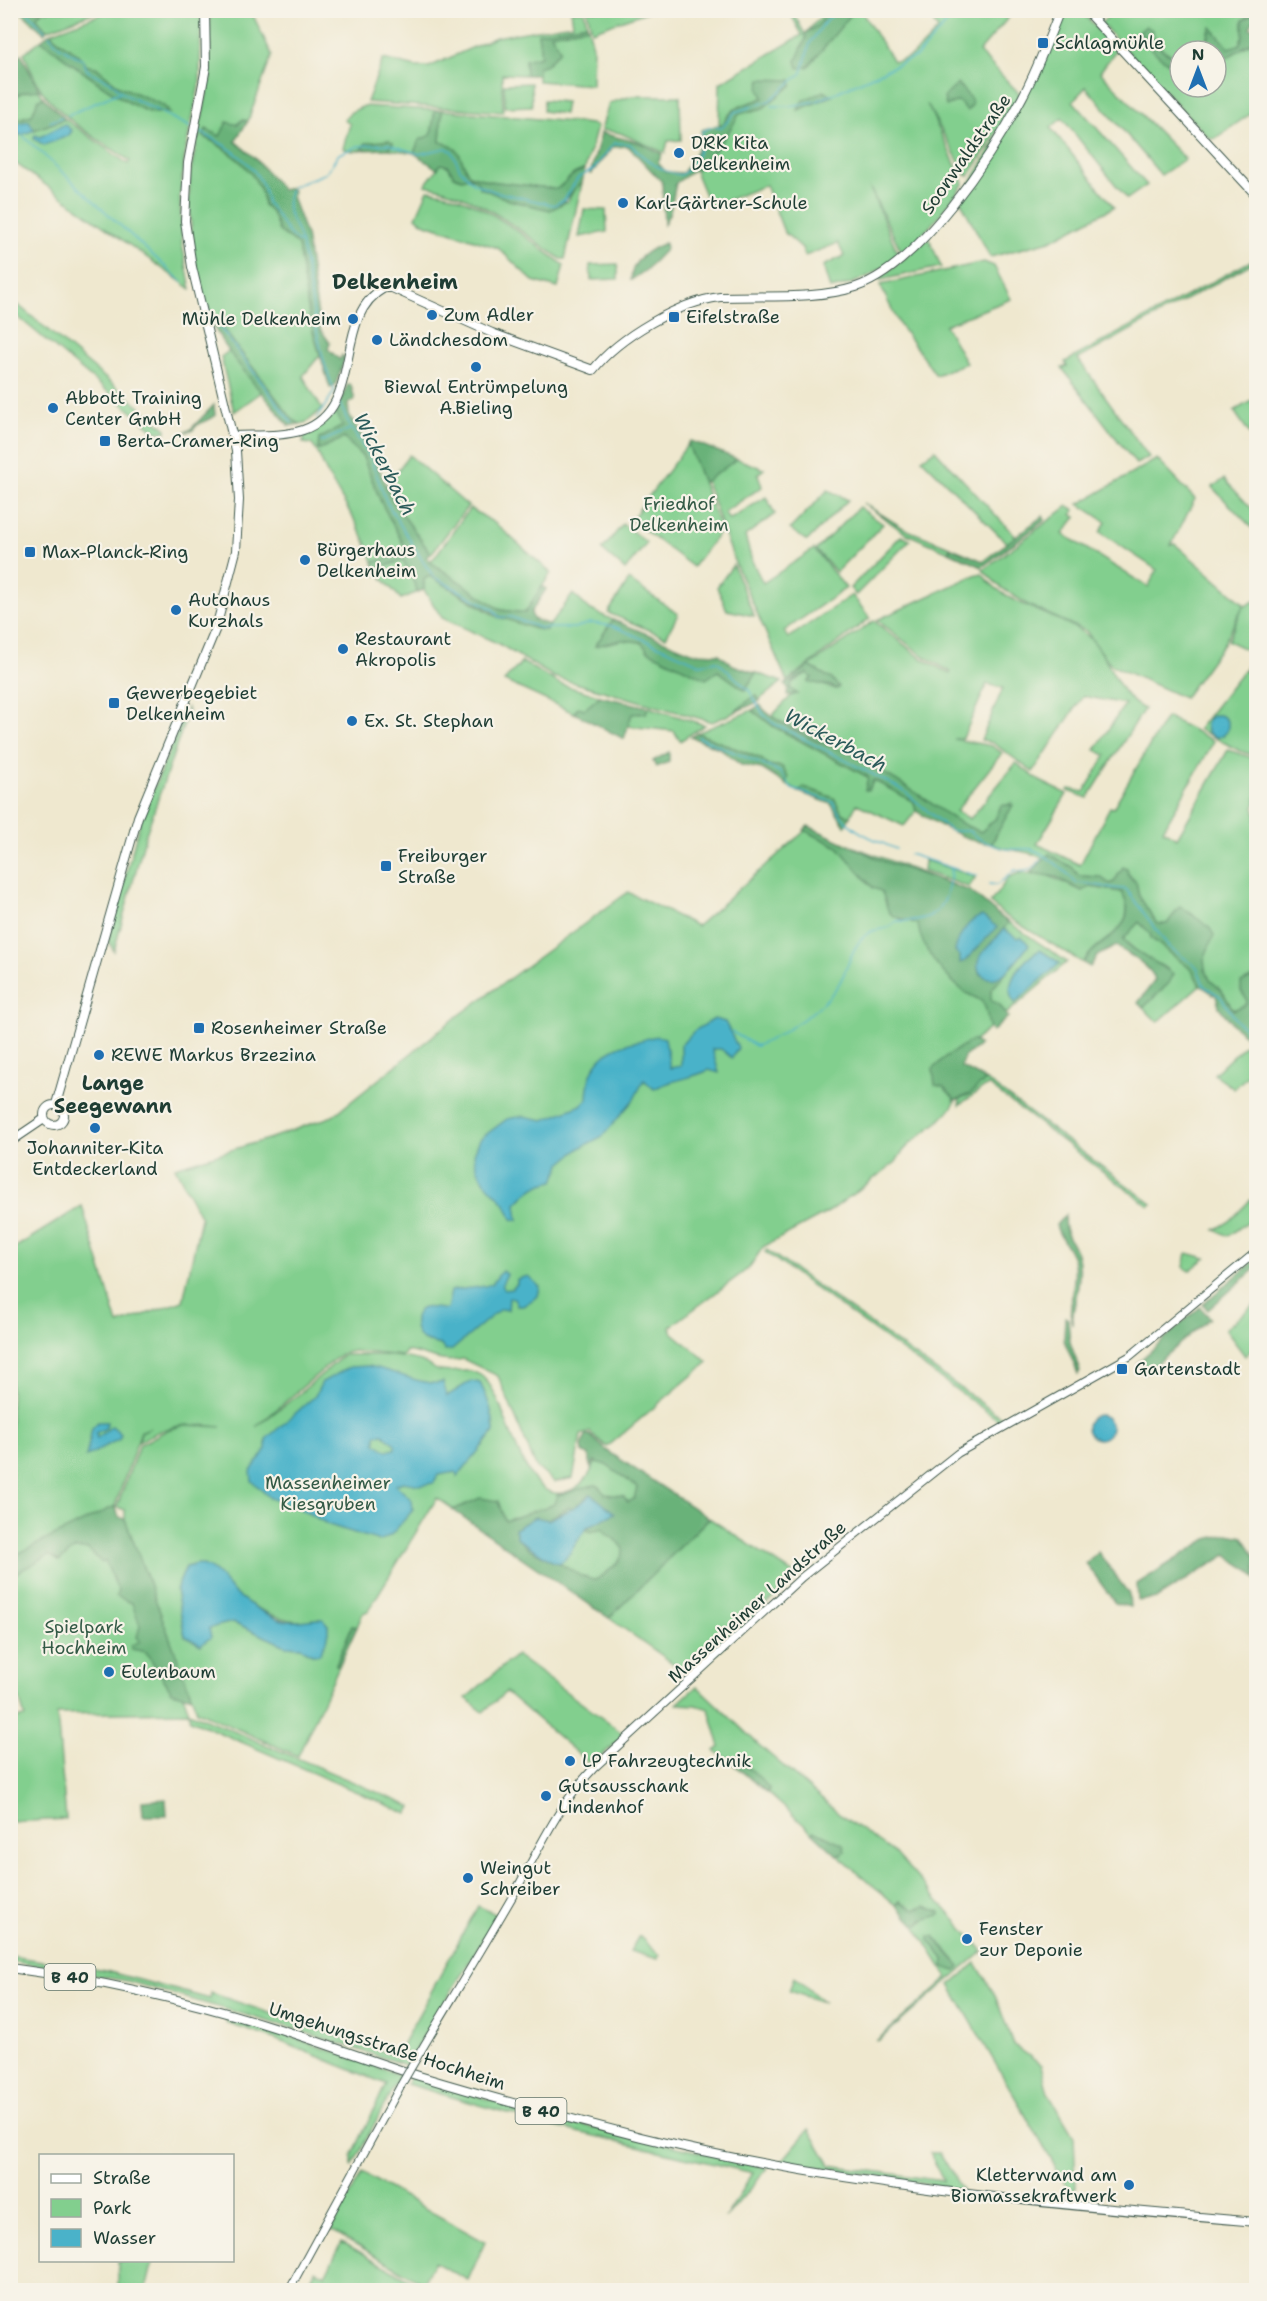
<svg xmlns="http://www.w3.org/2000/svg" width="1267" height="2301" font-family="'Shantell Sans',sans-serif">
<style>
.green{fill:#82cf8e;stroke:#508661;stroke-width:1.5;fill-rule:evenodd}
.forest{fill:#69b279;stroke:#447856;stroke-width:1.5;fill-rule:evenodd}
.water{fill:#4ab2c9;stroke:#34787e;stroke-width:1.5;fill-rule:evenodd}
.lines{fill:none;stroke-linecap:round;stroke-linejoin:round}
.stream{stroke:#4ab2c9;stroke-width:1.5}
.tertiary-casing{stroke:#3e574b;stroke-width:9}
.secondary-casing{stroke:#3e574b;stroke-width:10}
.primary-casing{stroke:#3e574b;stroke-width:10}
.tertiary{stroke:#fff;stroke-width:7}
.secondary{stroke:#fff;stroke-width:8}
.primary{stroke:#fff;stroke-width:8}
.tertiary-bridge-casing{stroke:#3e574b;stroke-width:9;stroke-linecap:butt}
.tertiary-bridge{stroke:#fff;stroke-width:7}
.poi-dot{fill:#1f6fb2;stroke:#f7f3e8;stroke-width:2}
.labels{text-anchor:middle;stroke-width:4.5;stroke-linejoin:round;paint-order:stroke}
.shield{fill:#f7f3e8;stroke:#60746a;stroke-width:1.5}
.shield-label{font-size:16px;font-weight:bold;fill:#1f3d34}
.poi-label{font-size:18px;fill:#1f3d34;stroke:#f7f3e8;text-anchor:start}
.street-label{font-size:18px;fill:#1f3d34;stroke:#f7f3e8}
.park-label{font-size:18px;fill:#335a46;stroke:#f7f3e8}
.water-label{font-size:20px;font-style:italic;fill:#2a5a59;stroke:#f7f3e8}
.neighbourhood-label{font-size:20px;font-weight:bold;fill:#1f3d34;stroke:#f7f3e8}
.quarter-label{font-size:21px;font-weight:bold;fill:#1f3d34;stroke:#f7f3e8}
</style>
<rect width="100%" height="100%" fill="#f7f3e8"/>
<filter id="ink" filterUnits="userSpaceOnUse"><feTurbulence type="fractalNoise" baseFrequency=".0167" numOctaves="2"/><feDisplacementMap in="SourceGraphic" scale="12" xChannelSelector="R" yChannelSelector="G"/><feConvolveMatrix kernelMatrix="1 2 1 2 8 2 1 2 1" color-interpolation-filters="sRGB"/></filter>
<filter id="wash" filterUnits="userSpaceOnUse"><feTurbulence type="fractalNoise" baseFrequency=".008" numOctaves="4" result="noise"/><feDisplacementMap in="SourceGraphic" scale="24" xChannelSelector="R" yChannelSelector="G"/><feGaussianBlur stdDeviation="1.35" result="paint"/><feColorMatrix in="noise" values="0 0 0 0 0 0 0 0 0 0 0 0 0 0 0 0 0 1.4 0 .05"/><feComposite in="paint" operator="in"/></filter>
<g filter="url(#wash)">
<rect width="100%" height="100%" fill="#efe8cf"/>
<!-- green -->
<path class="green" d="M140,10L201,11L200,81L185,153L180,196L182,244L191,289L11,160V138L65,119L128,164L130,161C99,140 65,121 42,91C34,80 29,65 24,53L41,40C61,55 132,112 155,113C159,113 164,111 168,109L117,85L96,67L87,66C80,52 61,45 50,33L109,11L138,14Z
M43,11H98L47,30L35,17Z
M210,11H251L272,55L248,121L242,120L220,137L203,136C231,151 260,172 264,205L272,212L279,231L298,245L310,321L320,355L303,376L322,409L307,422L300,424L293,420L205,305L194,256L189,204L190,175L210,79Z
M571,11H584L587,24L539,33L541,56L525,60L526,75L502,74L503,112L367,102L383,59L416,67H429L496,37L573,24Z
M587,11V10L649,11L592,31Z
M789,11H792L805,34L826,11H832L817,26L805,34L807,38L802,46L837,30L854,11H861L893,61C912,62 926,42 938,30L927,11H1014L979,52L1021,95L969,176L966,175L927,104L964,183C946,208 927,233 902,253L869,186L899,256C876,273 858,284 830,289L823,266L844,256L838,243L805,256L802,248L784,232L766,185L710,207L695,171L716,149L739,114L763,108L792,85L761,92L763,98C745,106 734,103 723,124L719,125L720,83L802,35Z
M1063,11H1081L1116,50L1100,72L1185,159L1161,175L1086,87L1073,101L1147,185L1127,199L1062,118L1051,128L1114,207L1050,241L990,257L960,200L1049,51Z
M1114,11H1256L1243,20V36L1239,45L1229,48L1209,31L1205,51H1180V56L1168,53L1156,44L1152,30L1139,32L1168,63H1180V87H1216V64L1256,40V110L1214,139L1209,138L1101,23Z
M588,27L593,46L592,85L538,81V67L550,34Z
M531,83L532,106L505,107L504,84Z
M39,90L43,97L38,100L32,115L11,121V99L23,91Z
M632,96H680L681,140L668,141L665,153L620,133L601,130L609,103Z
M544,100L566,102L564,114L543,111Z
M364,106L435,110L431,135L419,141L414,153L389,149L393,143H366L361,150L351,151L343,148L350,124L344,120L351,112Z
M442,110L592,124L597,127L585,169L574,174L557,189L489,181L469,175L440,142Z
M441,164L448,166L454,176L462,179L469,176L509,200L550,210L568,201L575,188L582,183L565,259H561C519,230 477,194 425,185Z
M428,190C480,197 523,236 564,265L558,288L533,281L498,248L423,223L416,217Z
M584,209L606,210L607,232L579,237Z
M929,238L941,267L880,280V278Z
M1256,258V261L1078,359L1149,457L1136,464L1062,368L1067,366L1065,362Z
M984,262L994,266L1011,299L945,325L966,363L936,375L899,324L880,285Z
M618,264V279L591,280L590,265Z
M11,299L166,429V432H156L11,311Z
M230,350L263,391L234,412L221,357Z
M1256,398V443L1234,411Z
M335,412L343,426L319,439L318,449L344,438L363,457L381,502L408,553L373,562C363,529 343,503 327,473C321,463 320,452 311,444L303,443L305,434L324,424Z
M688,444L721,530L693,567L631,520Z
M935,450L1017,538L1007,543L922,459Z
M409,455L468,506L431,554L390,497L386,486Z
M737,459L764,469L758,474L762,487L724,512L729,520L766,497L775,514L745,536L752,561L763,583L814,549L846,588L784,631L788,638L852,595L870,618L787,681L735,563L706,481Z
M1157,459L1195,499L1171,545L1175,544L1244,604L1224,643L1184,698L1111,665L1086,631L1028,605L1000,587L983,570L1068,506L1075,510L1072,515L1076,517L1063,534L1148,587L1157,570L1100,532L1106,522L1079,504Z
M1224,479L1256,513V532L1212,487Z
M828,490L848,500L807,541L790,529Z
M863,503L905,529L950,547L949,552L905,533Z
M859,507L883,524L836,572L816,550Z
M470,508L496,524L551,573L525,613L501,610L429,561L434,558Z
M623,524L647,543L625,570L602,550Z
M901,536L910,540L856,595L850,588Z
M404,560L418,592L401,599L382,578L380,568Z
M733,565L754,616L727,610L717,587Z
M977,574H982C1010,609 1053,611 1085,634C1109,651 1115,696 1144,709L1088,798L1068,791L1070,789L1084,792L1106,755L1095,750L1125,704L1083,696L1033,772L993,743L981,740L1003,688L987,684L963,738L954,739L992,746L1002,753L956,811L970,819L1016,763L1040,781L1067,794L1037,844L1080,865L1110,807L1113,808L1165,719L1168,717L1214,741L1163,830L1177,838L1228,750L1256,759V803L1254,807L1256,815V995L1251,978L1242,983L1241,991L1248,1000L1246,1005L1233,1010L1222,991L1210,980L1205,969L1203,959L1213,935L1191,913L1177,910L1167,924H1157L1139,896L1136,882L1123,868L1114,882L1110,884L1100,877L1079,876L1049,854L1044,860C1028,848 1010,853 992,844L1011,803L998,811L996,818L981,832L944,816L924,798L849,751L837,750L771,717L791,696L797,694L790,688L792,683L807,673L812,678L809,681L836,689L832,679L809,666L874,621L920,657L950,674L951,672L922,655L877,620Z
M430,576L499,618C516,619 530,631 546,630L573,594L589,609L613,620L596,645L622,640L641,642L648,651L706,679L718,671L745,690L756,673L782,682L759,700L756,695L733,713L712,722L554,677L499,644L442,618L424,590V579Z
M629,580L678,614L666,637L608,613Z
M1256,600V654L1228,641L1243,607Z
M522,662L560,684L600,696L585,709L578,707L574,713L504,681Z
M1244,670L1256,677V756L1240,751L1198,729Z
M648,707L705,725L680,741L674,731L628,726L632,713H646Z
M187,708L188,712L146,834L114,951L108,941L140,822Z
M752,710L773,726L868,777L871,785L873,780L914,802L916,811L904,826L857,804L850,817L842,813L834,798L804,787L799,792L785,784L788,778L782,767L768,765L761,759L697,733Z
M807,829L956,886L1067,962L971,1044L947,1083L955,1102C941,1128 910,1135 896,1162L830,1211L763,1247L749,1268L670,1327L673,1333L708,1362L607,1447L590,1432L581,1435L573,1478L554,1482L536,1467L498,1376L463,1359C440,1365 428,1354 406,1351L403,1356L354,1351L341,1354L256,1427L299,1394L344,1355C365,1354 401,1355 421,1361C426,1363 431,1368 437,1370C454,1376 469,1364 484,1378C508,1399 520,1506 566,1492C587,1486 593,1468 601,1449L707,1518L606,1615L437,1498L368,1611L363,1613L357,1627L352,1626L336,1664L339,1666L298,1756L197,1711L125,1519V1510L117,1507L139,1445L167,1430L185,1425L222,1427C189,1423 168,1423 139,1442L141,1432L150,1428L141,1431L115,1506L189,1712L412,1807L408,1814L190,1720L189,1712L57,1714L66,1819L11,1822V1719L25,1717L11,1673V1250L82,1206L118,1324L183,1301L201,1218L175,1167L271,1138L333,1116L450,1022L628,892L697,926ZM198,1564C218,1567 223,1584 237,1595C267,1618 292,1622 328,1625L324,1646L312,1654L301,1647L286,1646L233,1622L208,1628L201,1645L185,1636L176,1590L186,1567Z
M924,860L971,875L975,878L969,887L965,886L923,871Z
M1019,873L1047,875L1082,891L1090,887L1122,892C1142,932 1096,937 1083,963L1004,915L990,903L1009,877Z
M1139,922L1150,933L1151,938L1192,970L1200,985L1158,1022L1143,1008L1169,983L1168,969L1142,956L1123,939Z
M1251,1039L1256,1044V1067L1234,1089L1214,1074Z
M986,1080L1152,1204L1149,1206L988,1085L959,1105L960,1099Z
M1256,1194L1255,1216L1229,1236L1215,1230L1230,1221Z
M767,1250L1005,1420L1001,1422L765,1252Z
M1187,1253L1206,1258L1189,1271L1184,1267Z
M1256,1303V1346L1245,1356L1225,1329Z
M709,1518L797,1576L691,1676L609,1618Z
M516,1655L625,1735L591,1765L506,1692L483,1712L466,1698Z
M697,1686L760,1746L839,1814L897,1855L983,1951L879,2040L876,2041L948,1978L914,1924H919L926,1919V1906L914,1910L900,1901L896,1905L837,1855H842L814,1830L813,1833L768,1793L769,1788L730,1757L728,1760L715,1751L720,1747L709,1709L696,1705L677,1704ZM934,1936L955,1960L944,1959L929,1940Z
M478,1906L498,1915L406,2065L298,2030L127,1981L11,1961L10,1956L106,1971L210,1999L211,1993L396,2056Z
M639,1936L659,1955L658,1959L630,1951Z
M976,1963L995,1995L1013,2044L1041,2065L1048,2093L1074,2137L1076,2187L1071,2194L950,1985Z
M794,1977L824,2002L789,1991Z
M227,2018L277,2032L400,2075L352,2167V2156L386,2084L272,2038L226,2023Z
M411,2076L544,2116L768,2168L725,2218L753,2173L552,2126L407,2084Z
M809,2129L830,2165L943,2181L930,2153H940L962,2190L782,2161Z
M362,2173L485,2242L468,2280L434,2262L423,2283L331,2230Z
M342,2242L416,2283L412,2290H312L306,2287L316,2270L325,2275Z
M118,2261H153L146,2290H118Z"/>
<!-- forest -->
<path class="forest" d="M832,10L854,11L808,67L798,68L796,61L806,38L805,34L817,26Z
M20,11H43L36,17L47,30L44,33Z
M1256,12V17L1250,28L1256,30V40L1216,64V51H1205L1211,27L1229,48L1239,45L1243,36V20Z
M587,24L588,27L551,34L560,50L547,64L538,67V75H526L525,60L541,56L538,33Z
M1146,26L1152,30C1156,45 1163,55 1180,56V63C1161,66 1149,45 1139,32Z
M50,33C61,45 80,52 87,66L96,67L117,85L163,105L169,113C163,111 160,113 155,113C132,112 61,55 41,40Z
M21,54L39,90L23,92L11,99V63Z
M761,79L791,80L792,85L763,108L739,114C724,144 703,165 676,183L670,212L664,224L662,182L628,146L613,147L590,175L601,133L640,143L662,154L658,163L666,172L683,173L700,145L701,130L723,124C735,103 744,107 763,98L759,89Z
M958,84L971,99L972,105L967,111L958,101L946,106L944,97Z
M824,91L832,96L798,110L802,101Z
M43,97L65,119L34,130L29,121L13,133L18,135L11,138L10,121L32,115L38,100Z
M435,110H442L440,142C463,146 458,157 469,175L489,181L557,189L574,174L585,169L582,183C567,193 570,202 550,210L509,200L480,188L477,181L469,177L462,179L454,176L448,166L441,164L437,169L414,153L419,140L431,135Z
M242,120L248,121L235,141L256,159L282,190L290,188L293,191L292,197L306,235L320,329L330,343L328,349L340,360L342,355L345,358L335,386L330,388L310,321L298,245L279,231L272,212L264,205C260,172 231,151 203,136L206,129L220,136L227,122L238,125Z
M389,140L393,143L389,149L361,150L366,143Z
M665,243L666,249L646,270L631,280C631,260 648,250 665,243Z
M205,305L293,420L300,424L289,426C262,391 217,347 205,305Z
M348,384L351,385L355,400L348,403L349,415L376,460L390,497L431,554L427,556L429,561L501,610L525,613L542,586L546,589L531,612L533,619L550,625L546,630C535,630 499,618 491,611L430,576L424,579V590L418,592L403,560L380,568L381,574L376,575L373,562L408,553L381,502L363,457L344,438L318,450L319,439L343,426L335,412Z
M214,405L215,416L197,425L192,431L184,432L190,430Z
M690,441L697,443L737,459L703,483L688,444Z
M1043,516L1045,520L982,567L949,552L950,547L983,561Z
M613,620L694,653L719,654L733,665L756,673L745,690L718,671L706,679L648,651L641,642L622,640L595,646Z
M1254,657L1256,658V677L1244,670Z
M809,666L832,679L839,687L837,689L831,686L808,682L812,678L807,673L792,682L790,688L797,694L787,695L788,689L785,685Z
M756,695L760,701L733,713Z
M600,696L648,707L646,713L632,714L624,739L574,713L578,707L585,709Z
M760,705C771,721 830,750 849,751C870,766 892,777 913,791C939,807 950,821 981,832L996,818L1001,805H1013L991,844C965,841 939,825 916,811L914,802L874,780L868,790H865L868,777L773,726L752,710Z
M697,733L761,759L768,765L782,767L788,778L785,784L762,769L741,765L719,748L691,737Z
M669,752V762L656,767L653,761Z
M804,787L834,798L842,813L850,817L845,826L831,804L799,792Z
M808,826L883,861L970,891L1008,923C1002,934 966,965 982,975C990,980 998,976 1005,973C1000,985 987,985 992,1001L999,1004L1008,1017L992,1032C985,1023 990,1011 982,1002C979,998 971,996 966,993C946,978 921,950 918,925C910,919 892,920 888,910C885,903 885,897 881,891L873,888L838,847L804,830ZM982,916L996,927L960,956Z
M1049,854L1072,867L1079,876L1100,877L1110,884L1114,882L1123,867L1127,869L1129,877L1136,882L1139,896L1157,924H1167L1180,906L1209,927L1214,935L1204,959L1205,969L1210,980L1222,991L1233,1010L1246,1005L1247,1000L1241,991V983L1251,978L1254,981L1256,1044L1234,1026L1219,1007L1216,996L1200,985L1192,970L1151,938L1150,933L1139,922L1123,939L1127,945L1174,974L1169,983L1143,1008L1138,1003L1155,980C1151,965 1128,955 1116,946L1097,956L1090,967L1083,963C1096,938 1143,931 1122,892L1091,887L1082,891L1056,877L1030,873Z
M972,1040L980,1045L964,1057L961,1067L986,1080L970,1094L956,1100L943,1087L935,1085L933,1069L945,1057Z
M1065,1215C1062,1230 1069,1236 1075,1249C1086,1269 1073,1302 1072,1324C1067,1304 1077,1283 1074,1263C1072,1249 1059,1239 1056,1225Z
M1256,1259V1268L1208,1310L1203,1304Z
M1200,1307L1210,1318L1145,1373L1137,1363Z
M1065,1317L1068,1319L1070,1342L1080,1371L1078,1374L1064,1340Z
M586,1435H590L606,1450L709,1518L609,1618L453,1510L480,1498L498,1501L505,1521L554,1504L557,1495C571,1493 586,1485 597,1485L605,1494L623,1496L628,1502L634,1499L637,1487L606,1465L594,1461L591,1468L589,1455L583,1453L582,1446ZM591,1494L609,1509L604,1516L585,1530L591,1532L602,1528C608,1537 613,1537 620,1544C632,1556 604,1575 595,1580C581,1578 573,1571 561,1564C543,1555 521,1551 515,1529L535,1517L548,1520L569,1507L572,1509Z
M115,1506L119,1517L125,1519L192,1697L172,1692L146,1652L131,1649V1646L140,1641L137,1637L140,1626L132,1603L116,1596L118,1590L105,1561L102,1563L88,1549H75L59,1561L49,1555L11,1576V1557Z
M1228,1534L1243,1537L1256,1557V1579L1249,1570L1226,1555L1157,1598L1138,1601L1137,1584L1207,1539Z
M1098,1552L1129,1594L1130,1607L1115,1603L1086,1563Z
M352,1626L357,1627L339,1666L336,1665Z
M730,1757L753,1771L769,1788L768,1793L728,1760Z
M166,1799L167,1816H143L142,1801Z
M814,1830L843,1844L845,1851L837,1855L813,1833Z
M900,1901L914,1910L926,1906L940,1912V1915L922,1920L919,1925L914,1924L896,1905Z
M929,1936H933L960,1967L956,1971L943,1967L944,1959L929,1940Z"/>
<!-- water -->
<path class="water" d="M29,121L34,130L22,135L13,133L11,128L14,124Z
M65,124L72,131L68,136L44,145L34,139L35,135L40,137Z
M1206 726a11 11 0 1 1 22 0a11 11 0 1 1-22 0Z
M982,916L997,927L965,961L960,963V956L955,951C958,937 967,920 982,916Z
M1004,929L1017,938L1022,937L1029,945C1019,957 1000,989 982,975C978,972 977,966 978,962C981,951 997,938 1004,929Z
M1040,950L1060,963L1015,1003C1000,985 1024,958 1040,950Z
M714,1019L725,1022L738,1048L732,1058L721,1049H712L719,1073L709,1070C691,1079 671,1079 654,1089L644,1080L634,1099L603,1136L580,1148L561,1164L554,1181C537,1184 528,1191 516,1204L518,1220L512,1219C502,1189 479,1191 474,1154L480,1139L507,1119L523,1116L544,1120L581,1105L587,1099C588,1064 603,1048 638,1041C649,1039 653,1034 665,1038L670,1068L681,1066V1045L694,1031Z
M502,1271L507,1274L502,1284L504,1290L512,1289L517,1284V1279L528,1276L540,1287L538,1296L523,1306H517L514,1298H509L508,1310L500,1309L452,1350L445,1351L441,1345C436,1343 428,1343 423,1340C413,1335 411,1312 423,1308C430,1306 440,1310 447,1309L451,1291C461,1288 488,1288 493,1283C496,1279 498,1275 502,1271Z
M368,1366C390,1369 426,1388 443,1382L447,1396L471,1381L480,1383C488,1398 494,1415 494,1432L457,1477L456,1472L438,1475L434,1483L420,1485L403,1482L396,1485L412,1500L413,1510L391,1535L380,1541L329,1525L297,1507L270,1498L252,1481L251,1471L266,1449V1439L315,1396L322,1382L350,1367ZM383,1434L395,1444V1449L387,1451L376,1443V1435Z
M1087 1427a12 12 0 1 1 24 0a12 12 0 1 1-24 0Z
M98,1422H107L106,1428L96,1433L97,1438L112,1426L121,1434L119,1439L86,1457L92,1428Z
M591,1494L615,1513L587,1527L565,1560L559,1563L553,1562L518,1539L515,1529L535,1517L548,1520C564,1512 579,1507 591,1494Z
M198,1564C218,1567 223,1584 237,1595C248,1604 268,1616 282,1620C297,1624 308,1618 323,1619L328,1625V1638L319,1654H312L301,1647L286,1646L233,1622L209,1628L211,1637L201,1645L185,1636L176,1590L186,1567Z"/>
<g class="lines">
<!-- stream -->
<path class="stream" d="M26,10L45,31
M49,35L60,47L83,60L87,70L112,83L124,94L192,128
M772,106H790L817,101L917,56L959,10
M68,115L120,92
M50,122L62,117
M196,130C227,145 264,166 267,203C282,217 283,234 302,244
M22,135L183,283
M209,313L292,423
M335,392C314,345 313,292 301,243C299,232 293,224 289,213C286,204 288,195 292,187L326,173L339,154L358,146L388,144L419,154L446,148L452,151L460,169L473,183L496,192L554,205L564,200L578,178L594,169L614,143L630,144C646,160 658,171 681,175C695,165 702,148 702,131L712,127L722,128L735,112L769,101L802,73L810,43L824,23L839,10
M339,402L351,428L370,457L387,503L424,563L434,577L493,609L499,617H511L540,628H574L591,623L613,626L700,664L717,661L749,690L764,715L773,723L903,790L951,831H969C979,840 994,847 1007,849C1015,850 1024,848 1031,849C1045,853 1067,872 1076,883C1094,883 1108,889 1126,889L1169,947L1197,967L1204,986L1220,996L1237,1021L1256,1040
M317,418L334,392
M321,442L350,429
M698,737L780,772L792,789L833,802C844,829 871,838 896,849
M909,854L977,876
M950,880L951,869
M989,884L997,885L1015,870C1029,874 1033,868 1043,858
M732,1032L756,1046C783,1035 830,1005 842,978C849,964 853,944 867,934C878,926 883,934 896,921C927,921 945,916 949,882"/>
</g>
</g>
<g filter="url(#ink)">
<g class="lines">
<!-- tertiary casing -->
<g class="tertiary-casing">
<path id="tertiary" d="M416,2059C449,2003 483,1948 515,1892C539,1849 558,1805 593,1769L802,1577L958,1453L1130,1356L1256,1252
M289,2290L401,2085"/>
</g>
<!-- secondary casing -->
<g class="secondary-casing">
<path id="secondary" d="M1085,10L1256,195
M234,436C255,435 282,437 303,430C366,408 331,317 384,288H392L492,333L593,370C619,337 679,302 720,297C764,295 815,300 856,287C919,266 992,155 1022,98C1037,70 1048,40 1060,10
M56,1104L138,817L216,628L236,551L239,500L236,451L192,267L185,221L188,163L206,67L205,10
M44 1115a10 10 0 1 1 20 0a10 10 0 1 1-20 0Z
M10,1142L44,1119"/>
</g>
<!-- primary casing -->
<g class="primary-casing">
<path id="primary" d="M10,1968C98,1980 183,1999 267,2025C318,2041 368,2060 419,2076C492,2098 567,2118 641,2137C843,2187 1050,2204 1256,2222"/>
</g>
<!-- tertiary -->
<use href="#tertiary" class="tertiary"/>
<!-- secondary -->
<use href="#secondary" class="secondary"/>
<!-- primary -->
<use href="#primary" class="primary"/>
<!-- tertiary-bridge casing -->
<g class="tertiary-bridge-casing">
<path id="tertiary-bridge" d="M401,2085L416,2059"/>
</g>
<!-- tertiary-bridge -->
<use href="#tertiary-bridge" class="tertiary-bridge"/>
</g>
</g>
<!-- markers -->
<g class="poi-dot">
<rect x="1037" y="37" width="12" height="12" rx="3"/>
<circle cx="679" cy="153" r="6"/>
<circle cx="623" cy="203" r="6"/>
<circle cx="432" cy="315" r="6"/>
<rect x="668" y="311" width="12" height="12" rx="3"/>
<circle cx="353" cy="319" r="6"/>
<circle cx="377" cy="340" r="6"/>
<circle cx="476" cy="367" r="6"/>
<circle cx="53" cy="408" r="6"/>
<rect x="99" y="435" width="12" height="12" rx="3"/>
<rect x="24" y="546" width="12" height="12" rx="3"/>
<circle cx="305" cy="560" r="6"/>
<circle cx="176" cy="610" r="6"/>
<circle cx="343" cy="649" r="6"/>
<rect x="108" y="697" width="12" height="12" rx="3"/>
<circle cx="352" cy="721" r="6"/>
<rect x="380" y="860" width="12" height="12" rx="3"/>
<rect x="193" y="1022" width="12" height="12" rx="3"/>
<circle cx="99" cy="1055" r="6"/>
<circle cx="95" cy="1128" r="6"/>
<rect x="1116" y="1363" width="12" height="12" rx="3"/>
<circle cx="109" cy="1672" r="6"/>
<circle cx="570" cy="1761" r="6"/>
<circle cx="546" cy="1796" r="6"/>
<circle cx="468" cy="1878" r="6"/>
<circle cx="967" cy="1939" r="6"/>
<circle cx="1129" cy="2185" r="6"/>
</g>
<g class="labels">
<!-- shield labels -->
<g class="shield">
<rect x="44.5" y="1964" width="51" height="26" rx="4.5"/>
<rect x="515.5" y="2098" width="51" height="26" rx="4.5"/>
</g>
<g class="shield-label">
<text x="70" y="1983">B 40</text>
<text x="541" y="2117">B 40</text>
</g>
<!-- poi labels -->
<g class="poi-label">
<text x="1055" y="49">Schlagmühle</text>
<text x="691" y="149">DRK Kita<tspan x="691" dy="21">Delkenheim</tspan></text>
<text x="635" y="209">Karl-Gärtner-Schule</text>
<text x="444" y="321">Zum Adler</text>
<text x="686" y="323">Eifelstraße</text>
<text x="341" y="325" text-anchor="end">Mühle Delkenheim</text>
<text x="389" y="346">Ländchesdom</text>
<text x="476" y="393" text-anchor="middle">Biewal Entrümpelung<tspan x="476" dy="21">A.Bieling</tspan></text>
<text x="65" y="404">Abbott Training<tspan x="65" dy="21">Center GmbH</tspan></text>
<text x="117" y="447">Berta-Cramer-Ring</text>
<text x="317" y="556">Bürgerhaus<tspan x="317" dy="21">Delkenheim</tspan></text>
<text x="42" y="558">Max-Planck-Ring</text>
<text x="188" y="606">Autohaus<tspan x="188" dy="21">Kurzhals</tspan></text>
<text x="355" y="645">Restaurant<tspan x="355" dy="21">Akropolis</tspan></text>
<text x="126" y="699">Gewerbegebiet<tspan x="126" dy="21">Delkenheim</tspan></text>
<text x="364" y="727">Ex. St. Stephan</text>
<text x="398" y="862">Freiburger<tspan x="398" dy="21">Straße</tspan></text>
<text x="211" y="1034">Rosenheimer Straße</text>
<text x="111" y="1061">REWE Markus Brzezina</text>
<text x="95" y="1154" text-anchor="middle">Johanniter-Kita<tspan x="95" dy="21">Entdeckerland</tspan></text>
<text x="1134" y="1375">Gartenstadt</text>
<text x="121" y="1678">Eulenbaum</text>
<text x="582" y="1767">LP Fahrzeugtechnik</text>
<text x="558" y="1792">Gutsausschank<tspan x="558" dy="21">Lindenhof</tspan></text>
<text x="480" y="1874">Weingut<tspan x="480" dy="21">Schreiber</tspan></text>
<text x="979" y="1935">Fenster<tspan x="979" dy="21">zur Deponie</tspan></text>
<text x="1117" y="2181" text-anchor="end">Kletterwand am<tspan x="1117" dy="21">Biomassekraftwerk</tspan></text>
</g>
<!-- street labels -->
<g class="street-label">
<text transform="translate(966 154) rotate(-55)" y="6">Soonwaldstraße</text>
<text transform="translate(757 1602) rotate(-42)" y="6">Massenheimer Landstraße</text>
<text transform="translate(387 2046) rotate(18)" y="6">Umgehungsstraße Hochheim</text>
</g>
<!-- park labels -->
<g class="park-label">
<text x="679" y="510">Friedhof<tspan x="679" dy="21">Delkenheim</tspan></text>
<text x="328" y="1489">Massenheimer<tspan x="328" dy="21">Kiesgruben</tspan></text>
<text x="84" y="1633">Spielpark<tspan x="84" dy="21">Hochheim</tspan></text>
</g>
<!-- water labels -->
<g class="water-label">
<text transform="translate(385 464) rotate(63)" y="7">Wickerbach</text>
<text transform="translate(836 740) rotate(28)" y="7">Wickerbach</text>
</g>
<!-- neighbourhood labels -->
<g class="neighbourhood-label">
<text x="113" y="1090">Lange<tspan x="113" dy="23">Seegewann</tspan></text>
</g>
<!-- quarter labels -->
<g class="quarter-label">
<text x="395" y="289">Delkenheim</text>
</g>
</g>
<!-- margin -->
<rect width="1267" height="2301" fill="none" stroke="#f7f3e8" stroke-width="36"/>
<!-- legend -->
<rect x="39" y="2154" width="195" height="108" fill="#f7f3e8" stroke="#a1aaa0" stroke-width="1.5"/>
<rect x="51" y="2174" width="30" height="9" fill="#ffffff" stroke="#a1aaa0" stroke-width="1.5"/>
<text x="93" y="2184" font-size="18" fill="#1f3d34">Straße</text>
<rect x="51" y="2199" width="30" height="18" fill="#82cf8e" stroke="#a1aaa0" stroke-width="1.5"/>
<text x="93" y="2214" font-size="18" fill="#1f3d34">Park</text>
<rect x="51" y="2229" width="30" height="18" fill="#4ab2c9" stroke="#a1aaa0" stroke-width="1.5"/>
<text x="93" y="2244" font-size="18" fill="#1f3d34">Wasser</text>
<!-- north arrow -->
<g transform="translate(1198 69)"><circle r="28" fill="#f7f3e8" stroke="#a1aaa0" stroke-width="1.5"/>
<path d="M0-4.5L10 22L0 15L-10 22Z" fill="#1f6fb2"/>
<text y="-9" font-size="16" font-weight="bold" text-anchor="middle" fill="#1f3d34">N</text>
</g>
</svg>
